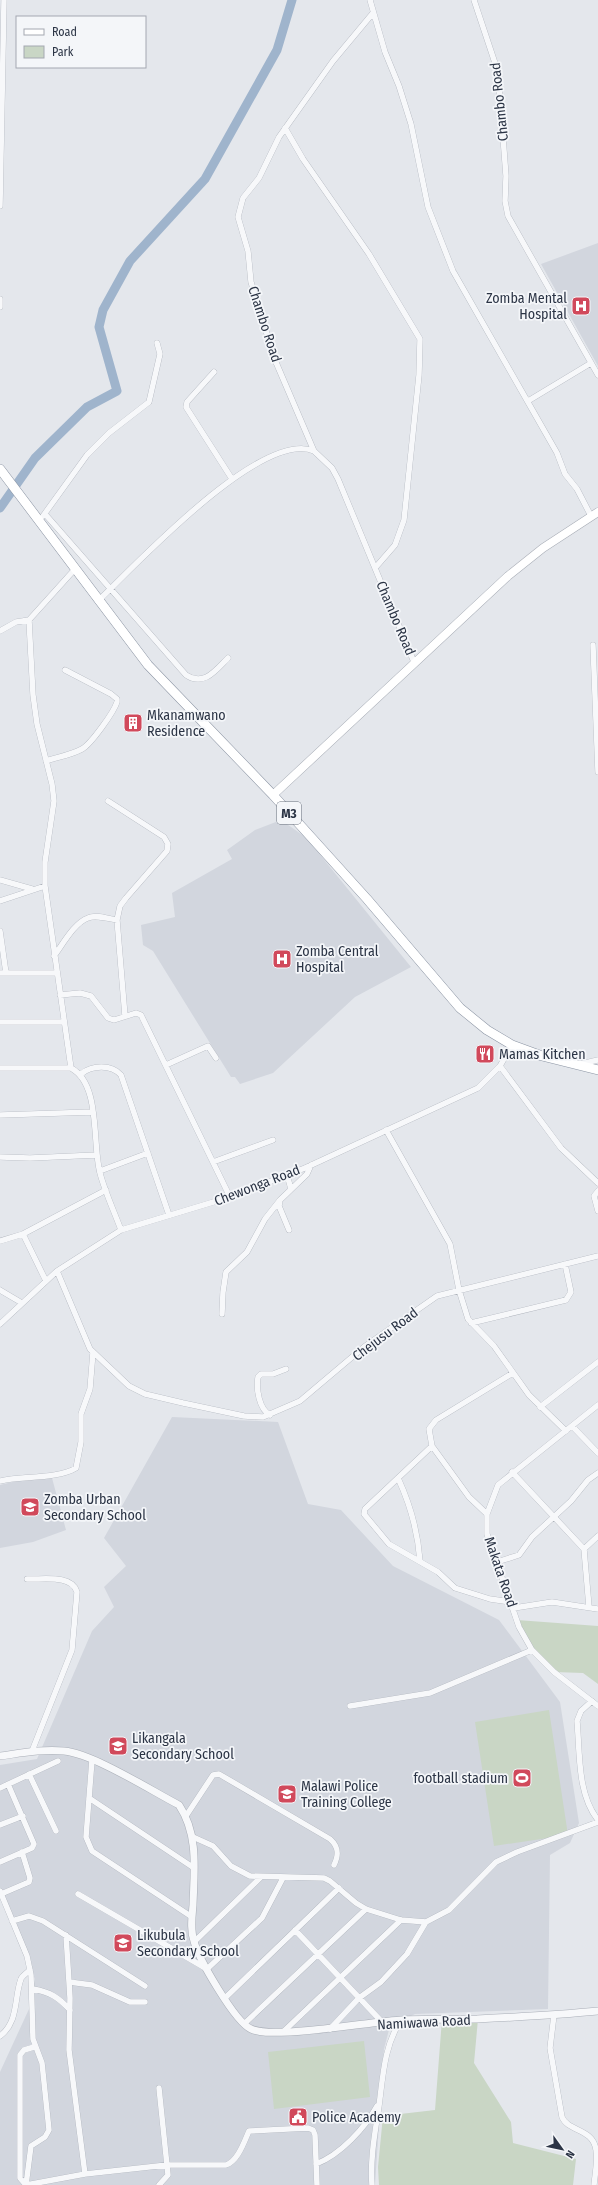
<svg xmlns="http://www.w3.org/2000/svg" width="598" height="2185" font-family="'Fira Sans Condensed',sans-serif">
<style>
.built{fill:#d2d6de}
.green{fill:#c9d6c5}
.lines{fill:none;stroke-linecap:round;stroke-linejoin:round}
.river{stroke:#9fb4cc;stroke-width:9}
.minor-casing{stroke:#a9aeb7;stroke-width:6}
.tertiary-casing{stroke:#a9aeb7;stroke-width:8}
.secondary-casing{stroke:#a9aeb7;stroke-width:9}
.trunk-casing{stroke:#8b94a3;stroke-width:10}
.minor{stroke:#f7f8fa;stroke-width:5.5}
.tertiary{stroke:#f7f8fa;stroke-width:7}
.secondary{stroke:#fff;stroke-width:8}
.trunk{stroke:#fff;stroke-width:9}
.labels{text-anchor:middle;stroke-width:3.5;stroke-linejoin:round;paint-order:stroke}
.shield{fill:#f4f6f9;stroke:#676e7b;stroke-width:1}
.shield-label{font-size:13px;font-weight:bold;fill:#2b3445}
.street-label{font-size:14px;fill:#2b3445;stroke:#f4f6f9}
.poi-label{font-size:14px;fill:#2b3445;stroke:#f4f6f9;text-anchor:start}
</style>
<rect width="100%" height="100%" fill="#e4e7ec"/>
<!-- built -->
<path class="built" d="M598,243V366L541,264Z
M281,820L304,836L317,851L411,967L355,997L273,1073L240,1084L235,1077H231L153,951L143,945L141,925L175,917L172,893L232,859L227,850L255,830Z
M172,1417L278,1422L308,1504L341,1510L393,1566L499,1620L560,1702L579,1823L570,1843L550,1855L548,2009L415,2014L390,2026L384,2049L375,2185H0V2072L29,2009L35,1979L0,1891V1765L37,1759L92,1631L114,1607L104,1587L126,1566L104,1538Z
M52,1478L66,1530L33,1542L0,1548V1485L21,1480Z"/>
<!-- green -->
<path class="green" d="M517,1620L598,1626V1684L583,1673L554,1672L532,1650Z
M549,1710L568,1835L494,1846L475,1722Z
M442,2019H478L474,2063L511,2122L513,2143L576,2159L573,2185H379L378,2167L383,2116L435,2110Z
M364,2041L370,2097L274,2109L268,2052Z"/>
<g class="lines">
<!-- river -->
<path class="river" d="M0,508L35,458L87,407L117,391L99,327L103,310L130,261L205,179L277,50L292,0"/>
<!-- minor casing -->
<g class="minor-casing">
<path id="minor" d="M370,0L385,52L399,86L411,124L428,207L453,271L557,453L565,474L577,489L591,516
M474,0L498,72L506,176L505,201L508,216L598,375
M373,13L333,61L279,137L259,178L243,198L238,217L248,251L251,282L275,360L314,451L332,468L338,479L414,662
M285,128L303,159L369,254L420,339L419,375L404,520L395,545L375,568
M0,206L4,0
M0,299V307
M214,372L187,402L186,407L232,479
M528,401L591,363
M45,514L186,675C204,687 216,670 228,658
M43,516L87,455L109,433L149,402L160,354L157,343
M98,601C135,566 261,429 314,451
M0,631L16,622L29,620
M593,645L598,772
M46,761C58,757 71,755 82,749C91,744 114,712 117,702V699L111,694L65,670
M0,880L32,889
M0,901L45,886
M117,920L125,1016
M0,931L6,973
M54,956C63,944 74,923 88,918C96,914 108,919 117,920L120,906L126,898L167,851L168,844L164,837L108,801
M0,973H57
M60,995L80,993L91,996L108,1018L114,1020L136,1013L141,1015L230,1197
M0,1022H64
M581,1064L598,1060
M166,1065L208,1046L216,1058
M500,1066L561,1148L598,1183
M0,1068H71C101,1084 92,1143 100,1173C105,1192 114,1211 121,1230
M71,1068L45,886V862L54,801L52,784L37,724L33,695L29,620L75,569
M81,1074C92,1065 111,1064 121,1075L169,1215
M0,1115L93,1112
M386,1130L450,1244L459,1290L468,1319L494,1346L529,1395L566,1431
M0,1157L30,1158L97,1155
M213,1162L273,1140
M100,1171L148,1153
M287,1175L291,1189
M598,1191L594,1196L598,1211
M289,1230L279,1206L280,1200L307,1174L311,1165
M23,1234L45,1279
M0,1241L23,1234L106,1190
M57,1271L90,1349L129,1386L145,1394L183,1403L244,1416L263,1417L300,1401L364,1347L437,1296L598,1256
M0,1290L22,1303
M222,1314L223,1292L226,1272L247,1252L265,1219L280,1200
M471,1323L566,1300L571,1292L565,1264
M0,1324L57,1271L121,1230L230,1197L305,1168L478,1088L500,1066L512,1045
M598,1405L498,1485L487,1514V1534L519,1627L532,1650L554,1672L598,1706
M540,1407L598,1362
M270,1415C259,1409 256,1389 258,1377L261,1374H273L286,1369
M572,1426L598,1453
M432,1446L365,1509L364,1514L389,1544L438,1572L455,1588L490,1599L511,1602
M512,1472L584,1549L589,1607
M398,1478C410,1504 418,1534 420,1561
M0,1481C22,1476 58,1479 76,1468L81,1442V1414L90,1389L93,1352
M487,1514L469,1497L432,1446L429,1429L436,1420L513,1373
M584,1549L598,1536
M497,1562L519,1555L532,1537L571,1501L588,1480L598,1473
M27,1579C42,1580 72,1574 77,1592L72,1650L32,1751
M514,1608L552,1602L598,1609
M592,1701L581,1711L577,1721C580,1752 577,1794 598,1820
M350,1706L430,1693L532,1650
M92,1760L86,1837L92,1851L192,1917
M29,1774L56,1831
M0,1788L58,1761
M89,1798L194,1868
M186,1816L213,1775L219,1774L330,1839C339,1847 339,1855 334,1865
M0,1825L23,1816
M193,1837L213,1846L231,1866L250,1876L324,1878L330,1881L356,1903L366,1909L401,1920L426,1922L449,1910L496,1862L517,1852L598,1822
M0,1862L32,1848L34,1844L8,1784
M0,1891L27,1956L31,1975L33,2039L42,2063L49,2130L45,2137L31,2146L26,2185
M1,1894L29,1882L30,1878L22,1852
M78,1894L207,1969L262,1918L283,1878
M12,1921L29,1916L43,1921L145,1986
M295,1930L383,2023
M66,1935L70,1998L69,2050L85,2174
M194,1942L260,1878
M69,1982L92,1985L130,2002H145
M33,1989C50,1992 58,1997 70,2010
M225,1998L339,1888
M554,2015L550,2048L562,2117C568,2132 593,2128 596,2150C598,2161 595,2174 594,2185
M244,2024L366,1909
M330,2029L359,1998L381,1982L407,1954L426,1922
M283,2032L401,1920
M0,2036C19,2022 14,1997 21,1979C22,1976 28,1972 30,1970
M34,2047L24,2050L20,2055V2178L26,2185L85,2174L167,2165H226C238,2161 244,2142 249,2131L308,2128L313,2130L315,2135L317,2185
M159,2088L168,2175L159,2185
M316,2164C340,2155 365,2128 377,2106
M372,2185C370,2158 375,2133 379,2106C383,2076 384,2046 401,2020"/>
</g>
<!-- tertiary casing -->
<g class="tertiary-casing">
<path id="tertiary" d="M0,1756C22,1753 42,1749 64,1751C94,1754 150,1790 179,1805C199,1835 194,1871 193,1905C192,1917 190,1930 194,1941C198,1958 235,2022 251,2029C263,2034 277,2032 290,2032C327,2030 364,2023 401,2020C426,2019 452,2019 477,2019C518,2017 558,2015 598,2011"/>
</g>
<!-- secondary casing -->
<g class="secondary-casing">
<path id="secondary" d="M273,795L508,576L543,548L598,512"/>
</g>
<!-- trunk casing -->
<g class="trunk-casing">
<path id="trunk" d="M0,469L148,665L273,795L367,899L460,1008L487,1030L512,1045L542,1056L598,1070"/>
</g>
<!-- minor -->
<use href="#minor" class="minor"/>
<!-- tertiary -->
<use href="#tertiary" class="tertiary"/>
<!-- secondary -->
<use href="#secondary" class="secondary"/>
<!-- trunk -->
<use href="#trunk" class="trunk"/>
</g>
<!-- icons -->
<defs>
<g id="hospital-square" transform="scale(1)"><rect x="-9" y="-9" width="18" height="18" rx="4" fill="#d1495b" stroke="#f4f6f9"/><path d="M-5-5h3v3.5h4V-5h3V5h-3V1.5h-4V5h-3Z" fill="#fff"/></g>
<g id="building-square" transform="scale(1)"><rect x="-9" y="-9" width="18" height="18" rx="4" fill="#d1495b" stroke="#f4f6f9"/><path d="M-4-6H4V6H1V3H-1V6H-4ZM-2.5-4.3h1.7v1.8h-1.7ZM.8-4.3h1.7v1.8H.8ZM-2.5-1h1.7V.8h-1.7ZM.8-1h1.7V.8H.8Z" fill="#fff"/></g>
<g id="restaurant-square" transform="scale(1)"><rect x="-9" y="-9" width="18" height="18" rx="4" fill="#d1495b" stroke="#f4f6f9"/><path d="M-5-6h1v4h1v-4h1v4h1v-4h1v5L-1.5 .5V6h-2V.5L-5-1ZM5-6V6H3V1.5H1.5Q1.5-4 5-6Z" fill="#fff"/></g>
<g id="school-square" transform="scale(1)"><rect x="-9" y="-9" width="18" height="18" rx="4" fill="#d1495b" stroke="#f4f6f9"/><path d="M0-5L7-2L0 1L-7-2ZM-4 1L0 2.5L4 1V4Q0 6-4 4Z" fill="#fff"/></g>
<g id="stadium-square" transform="scale(1)"><rect x="-9" y="-9" width="18" height="18" rx="4" fill="#d1495b" stroke="#f4f6f9"/><path d="M0-5a6.5 5 0 1 0 0 10a6.5 5 0 1 0 0-10ZM-3.5-1.8h7v3.6h-7Z" fill="#fff"/></g>
<g id="university-square" transform="scale(1)"><rect x="-9" y="-9" width="18" height="18" rx="4" fill="#d1495b" stroke="#f4f6f9"/><path d="M0-5L7-2L0 1L-7-2ZM-4 1L0 2.5L4 1V4Q0 6-4 4Z" fill="#fff"/></g>
<g id="civic-square" transform="scale(1)"><rect x="-9" y="-9" width="18" height="18" rx="4" fill="#d1495b" stroke="#f4f6f9"/><path d="M-.6-6.5H3V-4.5H.6V-3L4-1V1h2V6H-6V1h2V-1L-.6-3ZM-1.2 2.5V6h2.4V2.5Z" fill="#fff"/></g>
</defs>
<g fill-rule="evenodd">
<use href="#hospital-square" x="581" y="306"/>
<use href="#building-square" x="133" y="723"/>
<use href="#hospital-square" x="282" y="959"/>
<use href="#restaurant-square" x="485" y="1054"/>
<use href="#school-square" x="30" y="1507"/>
<use href="#school-square" x="118" y="1746"/>
<use href="#stadium-square" x="522" y="1778"/>
<use href="#university-square" x="287" y="1794"/>
<use href="#school-square" x="123" y="1943"/>
<use href="#civic-square" x="298" y="2117"/>
</g>
<g class="labels">
<!-- shield labels -->
<rect class="shield" x="277" y="802" width="24" height="22" rx="3"/>
<g class="shield-label">
<text x="289" y="818">M3</text>
</g>
<!-- street labels -->
<g class="street-label">
<text transform="translate(499 102) rotate(-96)" y="5">Chambo Road</text>
<text transform="translate(265 324) rotate(72)" y="5">Chambo Road</text>
<text transform="translate(396 618) rotate(67)" y="5">Chambo Road</text>
<text transform="translate(257 1185) rotate(-21)" y="5">Chewonga Road</text>
<text transform="translate(385 1334) rotate(-37)" y="5">Chejusu Road</text>
<text transform="translate(501 1572) rotate(71)" y="5">Makata Road</text>
<text transform="translate(424 2022) rotate(-3)" y="5">Namiwawa Road</text>
</g>
<!-- poi labels -->
<g class="poi-label">
<text x="567" y="303" text-anchor="end">Zomba Mental<tspan x="567" dy="16">Hospital</tspan></text>
<text x="147" y="720">Mkanamwano<tspan x="147" dy="16">Residence</tspan></text>
<text x="296" y="956">Zomba Central<tspan x="296" dy="16">Hospital</tspan></text>
<text x="499" y="1059">Mamas Kitchen</text>
<text x="44" y="1504">Zomba Urban<tspan x="44" dy="16">Secondary School</tspan></text>
<text x="132" y="1743">Likangala<tspan x="132" dy="16">Secondary School</tspan></text>
<text x="508" y="1783" text-anchor="end">football stadium</text>
<text x="301" y="1791">Malawi Police<tspan x="301" dy="16">Training College</tspan></text>
<text x="137" y="1940">Likubula<tspan x="137" dy="16">Secondary School</tspan></text>
<text x="312" y="2122">Police Academy</text>
</g>
</g>
<!-- legend -->
<rect x="16" y="16" width="130" height="52" fill="#f4f6f9" stroke="#a4a8b1"/>
<rect x="24" y="29" width="20" height="6" fill="#ffffff" stroke="#a4a8b1"/>
<text x="52" y="36" font-size="12" fill="#2b3445">Road</text>
<rect x="24" y="46" width="20" height="12" fill="#c9d6c5" stroke="#a4a8b1"/>
<text x="52" y="56" font-size="12" fill="#2b3445">Park</text>
<!-- north arrow -->
<g transform="translate(562 2149) rotate(123)" stroke="#f4f6f9" stroke-width="3" paint-order="stroke">
<path d="M0-3L7 15L0 10L-7 15Z" fill="#2b3445"/>
<text y="-6" font-size="11" font-weight="bold" text-anchor="middle" fill="#2b3445">N</text>
</g>
</svg>
